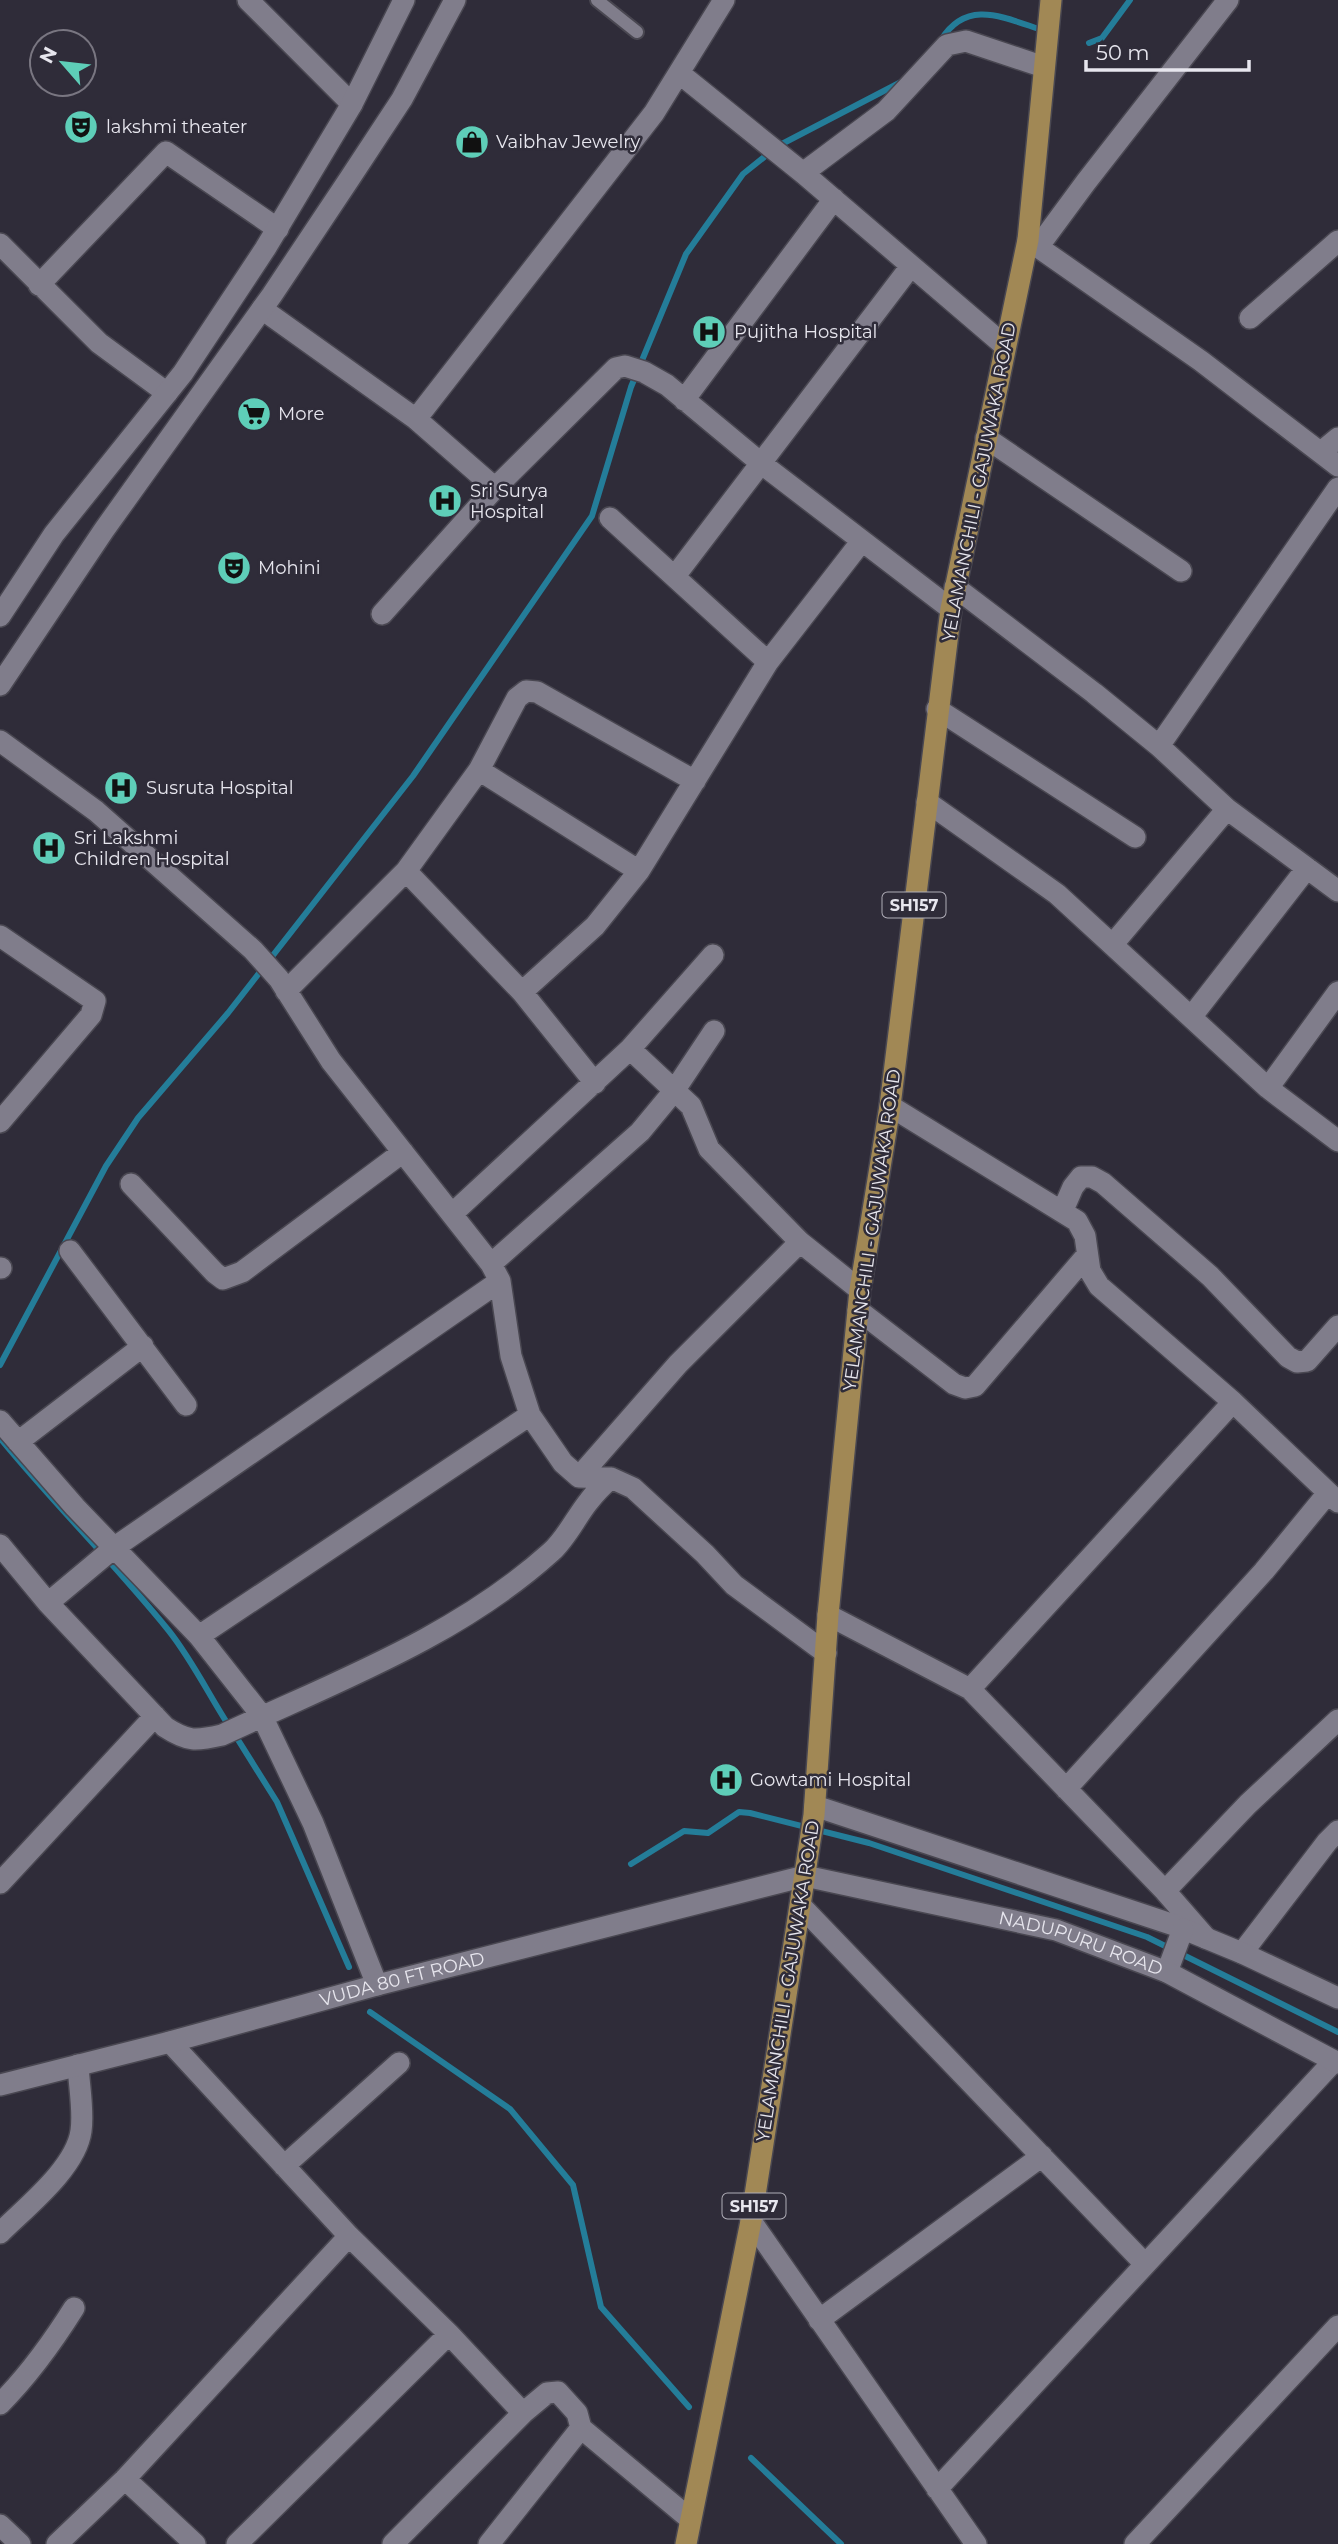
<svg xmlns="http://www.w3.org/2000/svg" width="1338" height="2544" font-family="Montserrat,sans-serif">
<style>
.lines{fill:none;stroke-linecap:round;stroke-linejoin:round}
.stream{stroke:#247d99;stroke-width:6}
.service-casing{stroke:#494751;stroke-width:16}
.minor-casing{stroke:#494751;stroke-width:24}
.tertiary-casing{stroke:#494751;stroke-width:24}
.secondary-casing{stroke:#494751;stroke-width:24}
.primary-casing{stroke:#494751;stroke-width:24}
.service{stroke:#807d8b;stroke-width:12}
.minor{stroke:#807d8b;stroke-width:21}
.tertiary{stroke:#807d8b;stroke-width:21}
.secondary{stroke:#807d8b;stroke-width:21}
.primary{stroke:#a18855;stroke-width:21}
.labels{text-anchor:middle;stroke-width:5;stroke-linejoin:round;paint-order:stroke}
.shield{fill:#2f2c39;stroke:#b0aeb8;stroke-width:2}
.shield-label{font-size:16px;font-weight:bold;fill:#e7e6ee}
.poi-label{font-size:18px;fill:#e7e6ee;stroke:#2f2c39;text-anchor:start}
.street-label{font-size:18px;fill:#e7e6ee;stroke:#2f2c39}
</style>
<rect width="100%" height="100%" fill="#2f2c39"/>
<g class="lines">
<!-- stream -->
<path class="stream" d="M941,40C966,0 1000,16 1039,29
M1089,43L1102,38L1130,0
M0,1365L106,1166L138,1118L228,1013L413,776L592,516L631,387L686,254L743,174L778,146L901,82
M0,1438C54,1504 115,1564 169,1631C192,1660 209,1695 229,1726
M235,1735L277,1802L349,1967
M631,1864L684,1831L708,1833L739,1812L750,1813L869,1843L1147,1937L1338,2032
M370,2012L510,2109L573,2185L601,2307L689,2407
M751,2458L841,2544"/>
<!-- service casing -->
<g class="service-casing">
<path id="service" d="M597,0L637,32"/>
</g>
<!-- minor casing -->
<g class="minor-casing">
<path id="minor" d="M248,0L352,104
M679,73L803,173L1005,346
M803,173L886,111L947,45L966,41L1044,67
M1028,240L1201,361L1338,466
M0,244L99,343L167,393
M1038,247L1086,182L1228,0
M39,285L166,152L278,229
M262,309L416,419L654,113L724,0
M1250,318L1338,241
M684,400L834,199
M416,419L495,488
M986,438L1181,571
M1321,452L1338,438
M610,518L768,662
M675,576L911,266
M955,587L1094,693L1159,746L1227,809L1338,891
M382,614L495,488L616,368L625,366L644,372L667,385L762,464L951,609
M937,709L1135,837
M0,741L96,811L253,950L279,979L331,1061L491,1264L500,1281L511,1356L530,1415L563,1463L579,1477L611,1478L633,1488L705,1554L734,1585L826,1653
M1159,746L1338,488
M479,770L639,871
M927,802L1057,894L1268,1088L1338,1141
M406,871L522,992L595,1083
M0,936L95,1001L91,1015L0,1122
M1113,944L1227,809
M286,991L406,871L479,770L517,698L526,691L537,692L695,781
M522,992L595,926L639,871L768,662L861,542
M1192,1016L1307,868
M630,1049L691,1106L709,1149L800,1242L860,1290
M1268,1088L1338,992
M890,1106L1077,1221L1085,1236L1090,1271L1099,1286L1233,1402L1338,1502
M131,1184L215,1273L223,1279L242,1272L403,1152
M1063,1210L1073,1187L1081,1177H1092L1103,1183L1210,1276L1288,1357L1297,1362L1307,1361L1338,1326
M452,1214L630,1049L713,955
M70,1251L186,1405
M491,1264L640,1132L674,1091L714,1031
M0,1268H1
M858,1310L954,1384L965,1388L975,1386L1087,1255
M0,1421L75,1507L199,1636L262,1716L313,1823L377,1985
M18,1442L143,1346
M579,1477L678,1364L800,1242
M0,1545L48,1603L165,1727C188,1742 196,1741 222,1735C335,1682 457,1637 551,1552C566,1539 576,1517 589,1501C595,1493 603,1485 611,1478
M48,1603L115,1547L500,1281
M828,1615L970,1689L1165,1891
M199,1636L530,1415
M970,1689L1233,1402
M1066,1789L1264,1571L1328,1493
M0,1883L155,1716
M801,1906L1145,2264
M1206,1938L1165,1891L1248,1804L1338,1720
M1242,1953L1327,1842L1338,1831
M170,2042L349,2236
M284,2166L399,2063
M751,2221L976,2544
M0,2233C26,2207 76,2168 81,2131C84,2111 79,2086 78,2065
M819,2320L1042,2156
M0,2404C29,2375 52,2343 74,2308
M581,2428L690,2519
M125,2479L195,2544
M937,2489L1334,2061
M0,2525L20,2544
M57,2544L125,2479L349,2236L449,2334L237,2544
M393,2544L523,2413L449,2334
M489,2544L581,2428L577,2413L558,2392L547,2393L523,2413
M1135,2544L1338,2326"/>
</g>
<!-- tertiary casing -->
<g class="tertiary-casing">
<g id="tertiary">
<path d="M815,1806L1174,1925L1242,1953L1338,1998"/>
<path d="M1167,1972L1183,1929"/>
<path id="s1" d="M0,2085L170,2042L377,1985L805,1876L1056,1930L1167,1972L1338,2063"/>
</g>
</g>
<!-- secondary casing -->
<g class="secondary-casing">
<path id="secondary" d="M0,616L54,534L183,373L265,249L352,104L404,0
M0,685L104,530L272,295L350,178L402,99L455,0"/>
</g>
<!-- primary casing -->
<g class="primary-casing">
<path id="primary" d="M686,2544L751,2221L814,1815L828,1615L860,1290L890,1106L951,609L1028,240L1051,0"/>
</g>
<!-- service -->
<use href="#service" class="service"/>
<!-- minor -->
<use href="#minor" class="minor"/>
<!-- tertiary -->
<use href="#tertiary" class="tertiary"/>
<!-- secondary -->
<use href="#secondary" class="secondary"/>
<!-- primary -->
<use href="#primary" class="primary"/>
</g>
<!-- icons -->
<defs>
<g id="theatre-disc" transform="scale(1.75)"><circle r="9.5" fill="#5eceb8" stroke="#2f2c39"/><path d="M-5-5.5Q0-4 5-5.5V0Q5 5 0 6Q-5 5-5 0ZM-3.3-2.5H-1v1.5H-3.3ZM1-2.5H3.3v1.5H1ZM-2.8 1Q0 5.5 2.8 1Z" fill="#111"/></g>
<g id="shop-disc" transform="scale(1.75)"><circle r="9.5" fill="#5eceb8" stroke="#2f2c39"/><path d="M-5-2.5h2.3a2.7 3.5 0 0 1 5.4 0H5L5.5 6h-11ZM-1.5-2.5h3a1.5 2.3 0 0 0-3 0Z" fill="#111"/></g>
<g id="hospital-disc" transform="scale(1.75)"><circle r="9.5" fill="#5eceb8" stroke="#2f2c39"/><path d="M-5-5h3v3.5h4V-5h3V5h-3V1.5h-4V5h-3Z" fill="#111"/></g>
<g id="supermarket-disc" transform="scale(1.75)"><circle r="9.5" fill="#5eceb8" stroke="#2f2c39"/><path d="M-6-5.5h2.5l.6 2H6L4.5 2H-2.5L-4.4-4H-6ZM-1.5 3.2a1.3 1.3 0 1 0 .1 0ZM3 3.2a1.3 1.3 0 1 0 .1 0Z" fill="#111"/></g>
</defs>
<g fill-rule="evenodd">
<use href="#theatre-disc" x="81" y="127"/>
<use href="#shop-disc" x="472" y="142"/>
<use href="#hospital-disc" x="709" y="332"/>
<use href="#supermarket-disc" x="254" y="414"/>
<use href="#hospital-disc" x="445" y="501"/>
<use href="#theatre-disc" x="234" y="568"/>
<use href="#hospital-disc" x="121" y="788"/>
<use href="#hospital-disc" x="49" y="848"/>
<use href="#hospital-disc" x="726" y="1780"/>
</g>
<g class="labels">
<!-- shield labels -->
<g class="shield">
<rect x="882.5" y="892.5" width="63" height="25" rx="5"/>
<rect x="722.5" y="2193.5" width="63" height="25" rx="5"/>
</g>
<g class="shield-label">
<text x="914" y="911">SH157</text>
<text x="754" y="2212">SH157</text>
</g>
<!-- poi labels -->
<g class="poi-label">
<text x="106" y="133">lakshmi theater</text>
<text x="496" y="148">Vaibhav Jewelry</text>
<text x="734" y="338">Pujitha Hospital</text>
<text x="278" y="420">More</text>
<text x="470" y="497">Sri Surya<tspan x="470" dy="21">Hospital</tspan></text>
<text x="258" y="574">Mohini</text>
<text x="146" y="794">Susruta Hospital</text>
<text x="74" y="844">Sri Lakshmi<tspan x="74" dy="21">Children Hospital</tspan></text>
<text x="750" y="1786">Gowtami Hospital</text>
</g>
<!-- street labels -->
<g class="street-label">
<text transform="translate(979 482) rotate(-79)" y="6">YELAMANCHILI - GAJUWAKA ROAD</text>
<text transform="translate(872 1230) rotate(-82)" y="6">YELAMANCHILI - GAJUWAKA ROAD</text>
<text dy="6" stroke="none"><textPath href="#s1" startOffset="1116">NADUPURU ROAD</textPath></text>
<text dy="6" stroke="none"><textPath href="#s1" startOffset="416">VUDA 80 FT ROAD</textPath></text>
<text transform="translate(788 1981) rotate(-81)" y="6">YELAMANCHILI - GAJUWAKA ROAD</text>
</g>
</g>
<!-- north arrow -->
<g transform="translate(63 63) rotate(298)"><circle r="33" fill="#2f2c39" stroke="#797681" stroke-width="2"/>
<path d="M0-5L12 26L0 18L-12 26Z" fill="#5eceb8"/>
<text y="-10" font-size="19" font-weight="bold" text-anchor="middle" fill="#e7e6ee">N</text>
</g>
<!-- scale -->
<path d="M1086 60v10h163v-10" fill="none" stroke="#e7e6ee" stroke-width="3.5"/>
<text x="1096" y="60" font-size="21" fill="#e7e6ee" stroke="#2f2c39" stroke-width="5" paint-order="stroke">50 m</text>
</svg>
